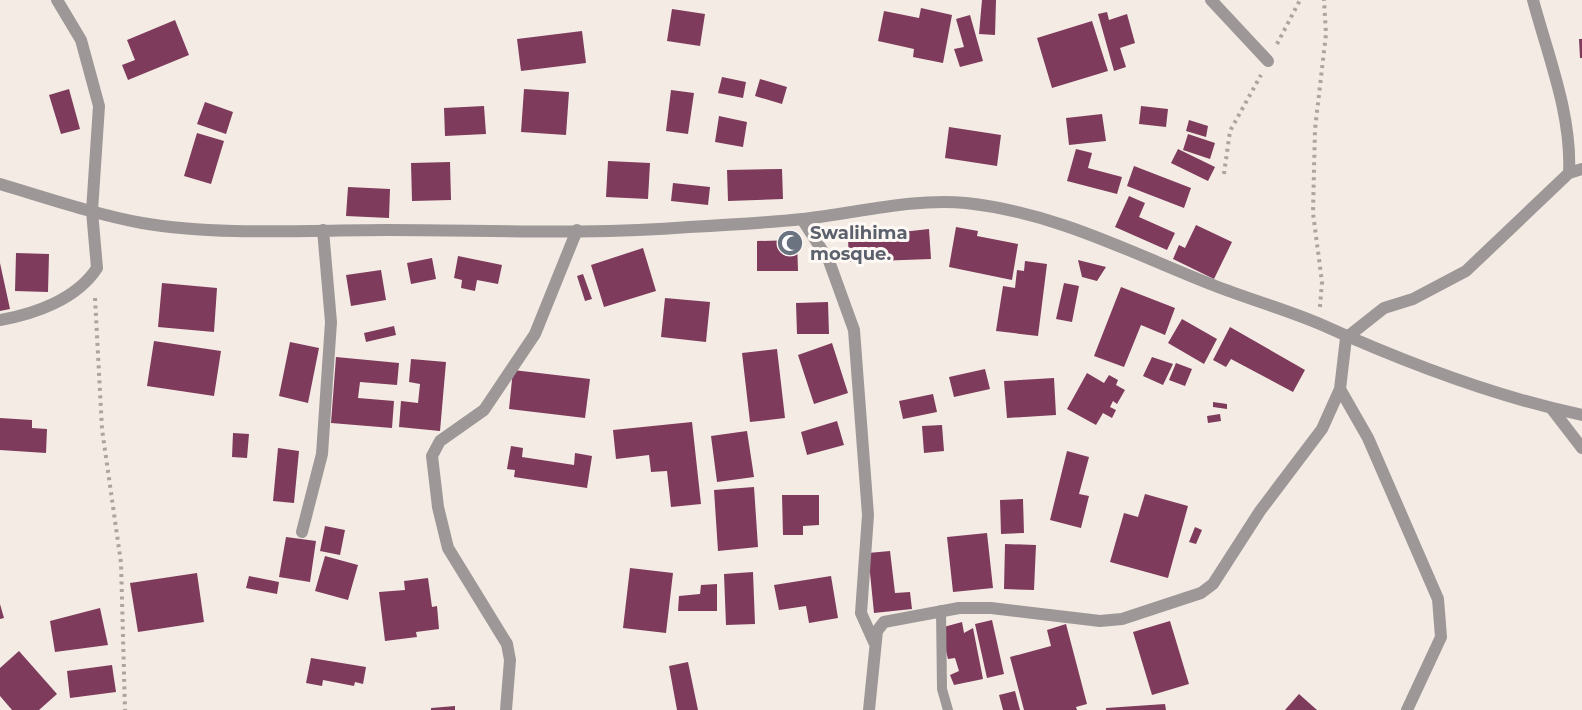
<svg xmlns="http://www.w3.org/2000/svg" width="1582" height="710" font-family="Montserrat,sans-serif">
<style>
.building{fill:#7e3b5c}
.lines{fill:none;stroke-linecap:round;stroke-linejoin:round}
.path{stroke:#aba59f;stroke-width:4;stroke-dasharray:3 4.5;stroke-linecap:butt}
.service{stroke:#9d9897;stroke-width:10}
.minor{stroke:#9d9897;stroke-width:12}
.tertiary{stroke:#9d9897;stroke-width:12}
.labels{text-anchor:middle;stroke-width:6;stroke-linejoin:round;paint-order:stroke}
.worship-label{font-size:18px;font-weight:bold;fill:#5b616d;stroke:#fef9f5;text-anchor:start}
</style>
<rect width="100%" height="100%" fill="#f4ebe4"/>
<!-- building -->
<path class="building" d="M982,0H996L995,35L979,34Z
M921,8L952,15L943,63L913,57L914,49L878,41L884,11L919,18Z
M672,9L705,14L700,46L667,41Z
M1107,12L1109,20L1127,14L1135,43L1120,48L1126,67L1114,71L1098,14Z
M970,15L983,61L960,67L954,49L964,47L956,19Z
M175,20L189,55L128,80L122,65L135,60L127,40Z
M1092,21L1108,71L1052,88L1037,38Z
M582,31L586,63L521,71L517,39Z
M1579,39H1582V58H1580Z
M722,77L746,82L743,98L718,93Z
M760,79L787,87L782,104L755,96Z
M69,89L80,129L61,134L49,95Z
M524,89L569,92L566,135L521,132Z
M671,90L694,93L688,134L666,131Z
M205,102L233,112L226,134L197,124Z
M484,106L486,134L445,136L444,108Z
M1141,106L1168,109L1166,127L1139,124Z
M1102,114L1106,141L1069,145L1066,118Z
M719,116L747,122L743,147L715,142Z
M1189,120L1208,126L1206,137L1186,131Z
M949,127L1001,135L997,166L945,158Z
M197,133L224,141L211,184L184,176Z
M1188,134L1215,143L1210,159L1183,150Z
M1076,149L1092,153L1088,168L1122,177L1117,194L1067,181Z
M1178,149L1215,167L1208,181L1171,163Z
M608,161L650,163L648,199L606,197Z
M450,162L451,200L412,201L411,163Z
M1134,166L1191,188L1184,208L1127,186Z
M782,169L783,199L728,201L727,170Z
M673,183L710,187L708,205L671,201Z
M348,187L390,189L389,218L346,216Z
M1129,196L1145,203L1139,217L1175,233L1167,250L1115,227Z
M1196,225L1232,242L1214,279L1173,259L1179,245L1185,248Z
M956,227L978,231L977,236L1018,244L1012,280L949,267Z
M929,229L931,259L849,262L848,238Z
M797,240L798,271H757V241Z
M643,248L656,291L604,307L591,265Z
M16,253L49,254L48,292L15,291Z
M458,256L502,265L498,284L477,280L475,291L461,288L462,280L454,278Z
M432,258L436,279L411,284L407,263Z
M1078,260L1106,267L1097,281L1082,277Z
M1025,261L1047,264L1038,336L996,331L1003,286L1015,288L1017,270L1024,271Z
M0,263L10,309L0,311Z
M381,270L386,300L351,306L346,275Z
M583,274L592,299L585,301L577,276Z
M162,283L217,288L214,332L158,327Z
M1064,283L1079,286L1072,322L1056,319Z
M1121,287L1175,308L1165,335L1141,325L1124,367L1094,356Z
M665,298L710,302L706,342L661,337Z
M828,302L829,334H797L796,303Z
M1182,319L1217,339L1204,364L1168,343Z
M394,326L396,335L366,342L364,333Z
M1230,327L1305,370L1293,392L1231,359L1226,367L1213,360Z
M154,341L221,351L214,396L147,386Z
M290,342L319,348L308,403L279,396Z
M832,343L848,393L814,404L798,355Z
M777,349L785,418L750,422L742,353Z
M336,357L399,363L397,385L360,382L358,398L394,401L392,428L331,423Z
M1152,357L1173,364L1163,385L1143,376Z
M411,359L446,362L440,431L399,427L401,401L418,403L420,384L409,382Z
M1176,363L1192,369L1185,386L1169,380Z
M985,369L990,389L954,397L949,377Z
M513,370L590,379L585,418L509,409Z
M1087,373L1104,383L1109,375L1118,380L1116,385L1125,390L1117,404L1113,401L1110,407L1116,410L1112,418L1103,413L1096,425L1067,409Z
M1054,378L1056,415L1007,418L1004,381Z
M933,394L937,412L903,419L899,401Z
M1213,402L1227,404V409L1213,407Z
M1220,414L1221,421L1208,423L1207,416Z
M0,418L32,420V428L47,429L46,453L0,450Z
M837,421L844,445L807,455L801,432Z
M692,422L701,504L671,507L667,471L651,472L649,455L616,459L613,430Z
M942,425L944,451L924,453L922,426Z
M747,431L754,477L717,482L711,436Z
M233,433L249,434L247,458L232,457Z
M511,446L523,448L522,457L574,465L575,453L592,456L587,488L514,477L515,470L507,469Z
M278,448L299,451L294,503L273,501Z
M1067,451L1089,457L1079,494L1089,496L1081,528L1050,520Z
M754,487L758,547L718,551L714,490Z
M1145,494L1188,506L1168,578L1110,562L1124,513L1138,517Z
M782,495H819V525L803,526V535H783Z
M1023,499L1024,533L1001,534L1000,500Z
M325,526L345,530L340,555L320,551Z
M1195,527L1202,530L1196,544L1189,542Z
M987,533L993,588L953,592L947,537Z
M286,537L316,541L310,582L279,577Z
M1005,544L1036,545L1034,590L1004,589Z
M890,551L895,593L910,592L912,609L874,613L868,553Z
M325,556L358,565L348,600L315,591Z
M630,568L673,573L666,633L623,628Z
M753,572L755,624L726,625L724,574Z
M197,573L204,622L138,632L130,583Z
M249,576L279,582L277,594L246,588Z
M831,576L838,618L809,623L806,606L779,610L774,585Z
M428,578L432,607L437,606L439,629L416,632L417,637L385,641L379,592L405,590L404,581Z
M717,584V611H678L679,596L700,594L701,585Z
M0,604L4,618L0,619Z
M100,608L108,645L55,652L50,621Z
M992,620L1004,674L987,678L975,624Z
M1170,621L1189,684L1152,695L1133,632Z
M962,622L964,633L973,628L983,679L954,685L950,675L959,671L955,658L948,659L940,628Z
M1066,624L1087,704L1076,707L1077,710H1024L1010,657L1051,646L1047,630Z
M19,651L57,694L39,710H12L0,696V668Z
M311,658L366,667L363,684L355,682L354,686L323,680L322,686L306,683Z
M688,662L698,710H677L669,666Z
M112,665L116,692L70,698L67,671Z
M1015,691L1020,710H1003L999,695Z
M1299,694L1317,710H1285Z
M1165,704L1166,710H1106V708Z
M455,706V710H431V708Z"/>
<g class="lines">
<!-- path -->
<path class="path" d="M1277,44L1300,0
M1224,174L1230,131L1261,75
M95,298L102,429L121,563L125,710
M1320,307L1322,282L1313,213L1315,129L1326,34L1324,0"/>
<!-- service -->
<path class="service" d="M941,610L942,689L948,710"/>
<!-- minor -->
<path class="minor" d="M1211,0L1268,61
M1533,0C1548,56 1572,115 1569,173
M802,219L829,261L854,330L868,515L861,613L874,642
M0,320C35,314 77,299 97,268L92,211L99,106L81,40L57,0
M1340,389L1368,438L1438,599L1441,637L1407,710
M1552,409L1582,448
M302,532L322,454L331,322L323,230
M506,710L510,660L507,644L448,548L438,507L432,456L440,441L484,410L535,334L577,230
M869,710L877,631L884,622L959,608H991L1100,621L1122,619L1201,593L1213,584L1260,511L1322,429L1340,389L1346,338L1384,308L1413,299L1466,271L1569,173L1582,169"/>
<!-- tertiary -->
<path class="tertiary" d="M0,184C47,198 94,214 142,223C217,236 310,230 387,230C487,230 589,235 689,227C727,225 765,223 803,219C857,213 912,198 966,203C1057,213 1129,252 1213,285C1248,299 1285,309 1320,324C1404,362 1492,396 1582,415"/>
</g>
<!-- icons -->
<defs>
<g id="mosque-disc" transform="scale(1.35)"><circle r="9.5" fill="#6b7280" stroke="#fef9f5"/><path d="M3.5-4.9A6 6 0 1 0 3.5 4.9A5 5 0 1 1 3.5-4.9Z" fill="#fff"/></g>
</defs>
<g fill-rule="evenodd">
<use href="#mosque-disc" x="790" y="243"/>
</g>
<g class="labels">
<!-- worship labels -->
<g class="worship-label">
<text x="810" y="239">Swalihima<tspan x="810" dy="21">mosque.</tspan></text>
</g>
</g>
</svg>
